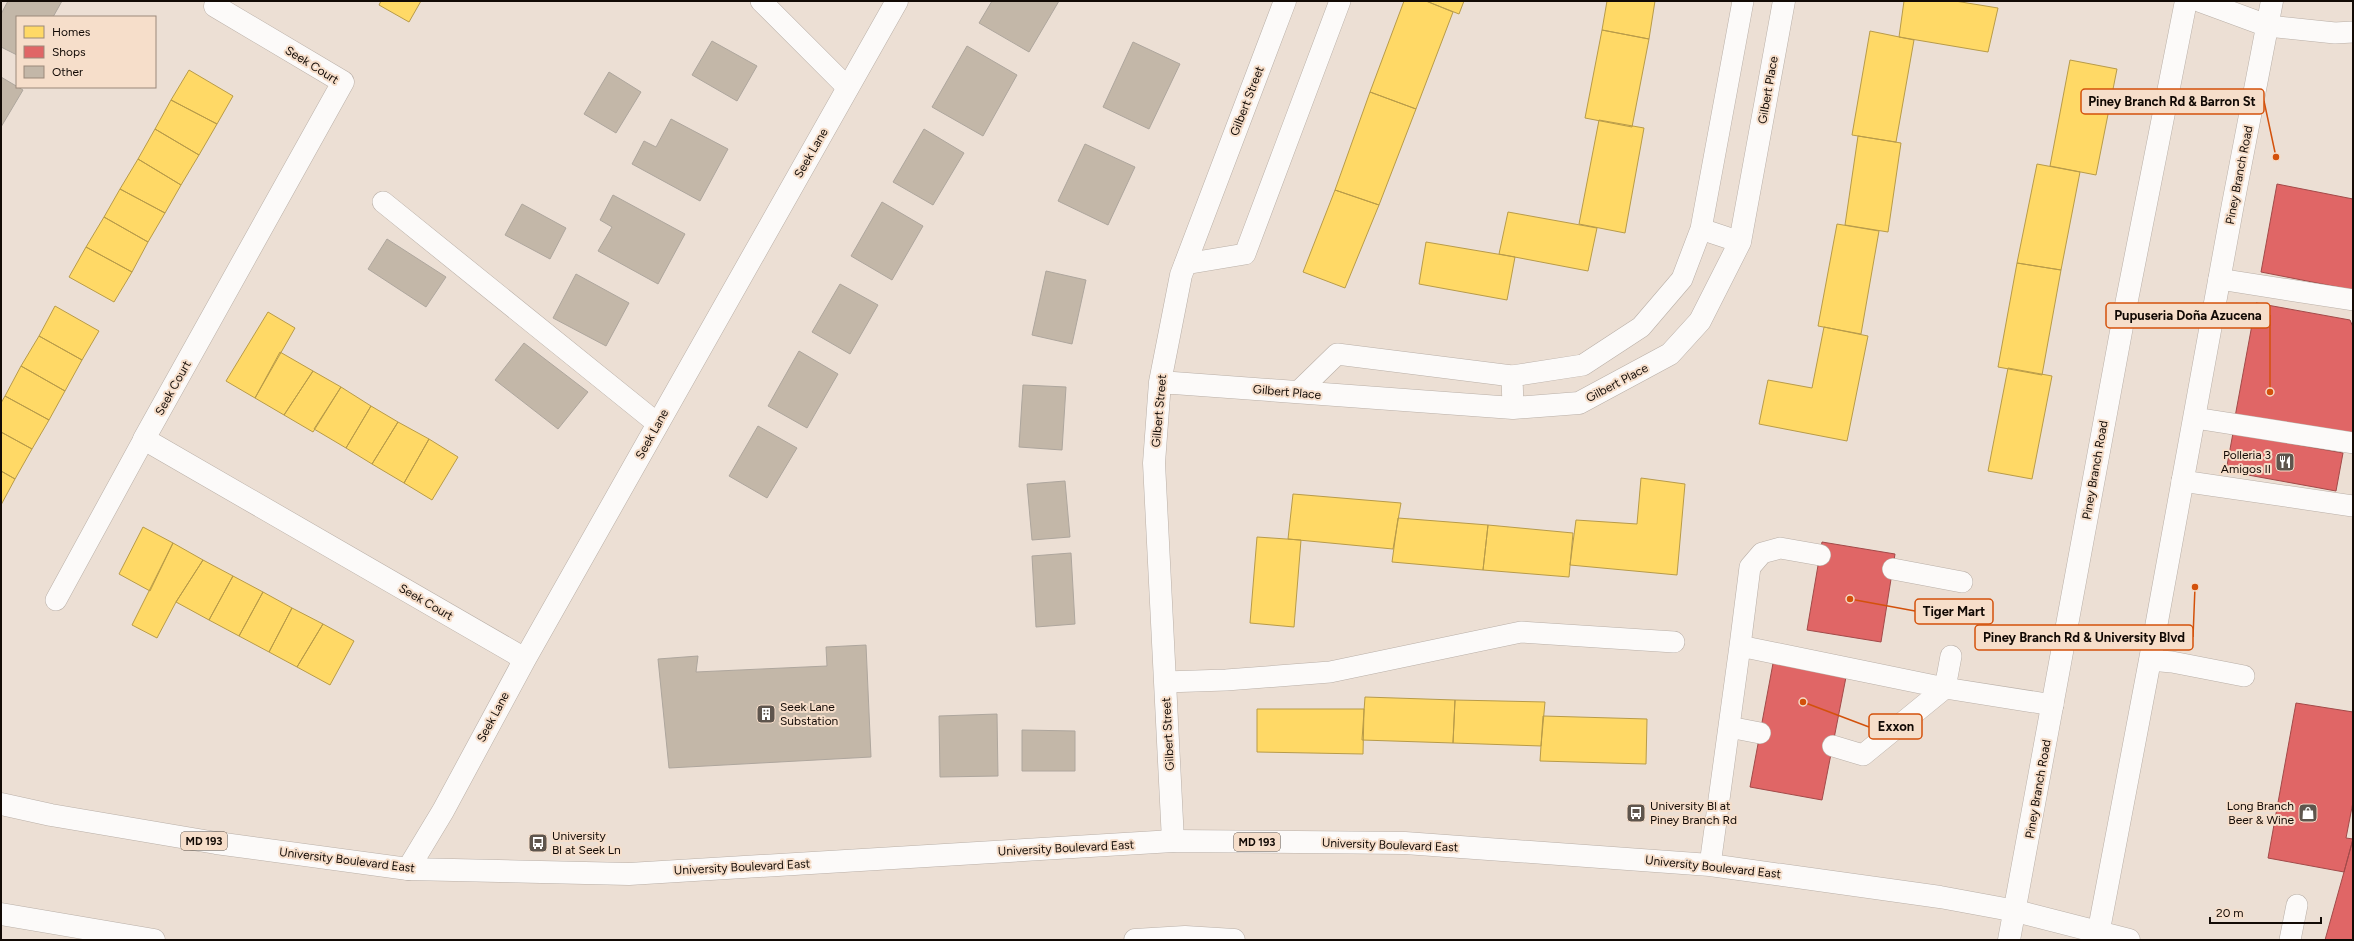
<svg xmlns="http://www.w3.org/2000/svg" width="2354" height="941" font-family="Figtree,sans-serif">
<style>
.homes{fill:#ffd966;stroke:#b89b49}
.shops{fill:#e06666;stroke:#a24a49}
.building{fill:#c3b7a8;stroke:#aea69d}
.lines{fill:none;stroke-linecap:round;stroke-linejoin:round}
.lane-casing{stroke:#b9afa7;stroke-width:22}
.street-casing{stroke:#b9afa7;stroke-width:23}
.secondary-casing{stroke:#b9afa7;stroke-width:23}
.primary-casing{stroke:#b9afa7;stroke-width:23}
.lane{stroke:#fcfaf9;stroke-width:21}
.street{stroke:#fcfaf9;stroke-width:22}
.secondary{stroke:#fcfaf9;stroke-width:22}
.primary{stroke:#fcfaf9;stroke-width:22}
.labels{text-anchor:middle;stroke-width:4;stroke-linejoin:round;paint-order:stroke}
.shield{fill:#f6deca;stroke:#564a40;stroke-width:1}
.shield-label{font-size:11px;font-weight:bold;fill:#120a05}
.street-label{font-size:12px;fill:#120a05;stroke:#f6deca}
.poi-label{font-size:12px;fill:#120a05;stroke:#f6deca;text-anchor:start}
.leader{fill:none;stroke:#d3510b;stroke-width:1.5}
.callout-dot{fill:#d3510b;stroke:#f6deca;stroke-width:1.5}
.callout{fill:#f6deca;stroke:#d3510b;stroke-width:1.5}
.callout-label{font-size:13px;text-anchor:middle;font-weight:bold;fill:#120a05}
</style>
<rect width="100%" height="100%" fill="#ecdfd4"/>
<!-- homes -->
<path class="homes" d="M381,1H421L409,22L379,5Z
M1404,1H1426L1453,12L1416,109L1370,92Z
M1426,1H1464L1459,14Z
M1607,1H1655L1649,39L1602,30Z
M1904,1H1955L1998,8L1988,52L1899,37Z
M1602,30L1649,39L1632,127L1585,118Z
M1870,31L1914,40L1896,142L1852,135Z
M2070,60L2117,69L2096,175L2050,166Z
M189,70L233,96L217,124L171,100Z
M1370,92L1416,109L1379,205L1335,190Z
M171,100L217,124L199,155L155,129Z
M1599,120L1644,128L1625,233L1579,224Z
M155,129L199,155L181,185L138,159Z
M1858,136L1901,143L1888,232L1845,225Z
M138,159L181,185L165,213L120,189Z
M2037,164L2080,172L2061,270L2017,263Z
M120,189L165,213L148,242L104,217Z
M1335,190L1379,205L1345,288L1303,272Z
M1508,212L1597,228L1588,271L1499,254Z
M104,217L148,242L132,272L86,247Z
M1837,224L1879,231L1861,334L1818,326Z
M1426,242L1515,257L1507,300L1419,284Z
M86,247L132,272L114,302L69,277Z
M2017,263L2061,270L2042,375L1998,367Z
M55,306L99,331L82,360L39,336Z
M268,312L295,328L255,398L226,381Z
M1824,327L1868,336L1847,441L1759,424L1768,380L1812,388Z
M39,336L82,360L65,391L21,366Z
M280,352L313,371L284,415L255,398Z
M21,366L65,391L49,420L5,396Z
M2008,368L2052,376L2032,479L1988,471Z
M313,371L341,387L313,432L284,415Z
M341,387L371,406L346,448L314,429Z
M5,396L49,420L32,449L1,432V403Z
M371,406L398,422L372,464L346,448Z
M398,422L429,439L404,483L372,464Z
M1,432L32,449L15,479L1,471Z
M429,439L458,457L432,500L404,483Z
M1,471L15,479L1,505Z
M1641,478L1685,484L1677,575L1570,565L1576,520L1637,524Z
M1293,494L1401,503L1393,549L1288,539Z
M1398,518L1488,525L1483,570L1392,562Z
M1488,525L1573,533L1569,577L1483,570Z
M143,527L173,543L150,591L119,574Z
M1257,537L1301,540L1294,627L1250,623Z
M173,543L203,560L176,602L157,638L132,625Z
M203,560L233,576L209,620L176,602Z
M233,576L263,592L239,636L209,620Z
M263,592L292,608L269,652L239,636Z
M292,608L323,624L297,667L269,652Z
M323,624L354,641L330,685L297,667Z
M1365,697L1455,700L1453,743L1362,740Z
M1455,700L1545,702L1541,746L1453,743Z
M1257,709H1364L1363,754L1257,752Z
M1543,716L1647,719L1646,764L1540,761Z"/>
<!-- shops -->
<path class="shops" d="M2277,184L2353,199V290L2261,272Z
M2256,303L2350,320L2353,327V438L2235,417Z
M2233,433L2343,453L2336,491L2226,471Z
M1822,542L1895,554L1881,642L1807,630Z
M1774,658L1847,672L1822,800L1750,787Z
M2296,703L2353,712V802L2346,838L2353,839L2344,872L2268,858Z
M2353,839V940H2325L2344,872Z"/>
<!-- building -->
<path class="building" d="M8,1H62L53,17H17V55L1,47V14Z
M992,1H1059L1029,52L979,23Z
M712,41L757,66L737,101L692,75Z
M1133,42L1180,64L1149,129L1103,107Z
M967,46L1017,75L983,136L932,107Z
M609,72L641,92L616,133L584,114Z
M1,77L23,90L1,127Z
M671,119L728,149L700,201L632,164L644,141L656,147Z
M924,129L964,153L933,205L893,182Z
M1085,144L1135,167L1108,225L1058,201Z
M613,195L685,234L658,284L598,251L612,227L600,220Z
M882,202L923,226L892,280L851,256Z
M522,204L566,228L550,259L505,235Z
M387,239L446,277L426,307L368,269Z
M1046,271L1086,280L1072,344L1032,335Z
M576,274L629,303L606,346L553,318Z
M840,284L878,305L850,354L812,332Z
M524,343L588,392L558,429L495,380Z
M799,351L838,374L807,428L768,406Z
M1023,385L1066,387L1062,450L1019,447Z
M758,426L797,448L767,498L729,476Z
M1065,481L1070,537L1032,540L1027,484Z
M1071,553L1075,624L1036,627L1032,556Z
M866,645L871,757L669,768L658,659L698,656L696,672L827,666L826,647Z
M997,714L998,776L940,777L939,716Z
M1022,730L1075,731V771H1022Z"/>
<g class="lines">
<!-- lane casing -->
<g class="lane-casing">
<path id="lane" d="M761,1L848,88
M2268,26L2335,33L2353,32
M383,202L658,424
M1701,229L1740,242
M1185,264L1245,254L1340,1
M2219,279L2353,300
M1512,376L1513,408
M1298,392L1337,354L1512,376L1583,365L1641,327L1682,279L1701,229L1743,1
M2195,418L2353,443
M2182,481L2353,506
M1893,569L1962,582
M56,600L144,439
M1740,646L1750,567L1762,553L1780,548L1820,555
M2150,660L2172,662L2244,676
M1165,682L1226,680L1330,672L1521,632L1674,642
M1729,727L1760,733
M1833,746L1863,755L1945,688L1951,656
M1710,865L1740,646L1945,688L2053,705
M2290,940L2297,905"/>
</g>
<!-- street casing -->
<g class="street-casing">
<path id="street" d="M2200,1L2268,26
M215,6L343,82L144,439L525,659
M1160,382L1513,408L1579,403L1670,354L1700,321L1740,242L1784,1
M1173,841L1154,463L1160,382L1181,275L1285,1
M408,869L443,811L525,659L897,1"/>
</g>
<!-- secondary casing -->
<g class="secondary-casing">
<path id="secondary" d="M2009,940L2125,310L2186,1
M2097,940L2150,660L2233,204L2272,1"/>
</g>
<!-- primary casing -->
<g class="primary-casing">
<path id="primary" d="M1,804L51,815L216,843L408,869L629,874L1173,841L1405,843L1710,865L1940,897L2016,911L2129,940
M1,914L154,940
M1135,940L1185,937L1234,940"/>
</g>
<!-- lane -->
<use href="#lane" class="lane"/>
<!-- street -->
<use href="#street" class="street"/>
<!-- secondary -->
<use href="#secondary" class="secondary"/>
<!-- primary -->
<use href="#primary" class="primary"/>
</g>
<!-- icons -->
<defs>
<g id="restaurant-square" transform="scale(1)"><rect x="-9" y="-9" width="18" height="18" rx="4" fill="#5e554d" stroke="#f6deca"/><path d="M-5-6h1v4h1v-4h1v4h1v-4h1v5L-1.5 .5V6h-2V.5L-5-1ZM5-6V6H3V1.5H1.5Q1.5-4 5-6Z" fill="#fff"/></g>
<g id="building-square" transform="scale(1)"><rect x="-9" y="-9" width="18" height="18" rx="4" fill="#5e554d" stroke="#f6deca"/><path d="M-4-6H4V6H1V3H-1V6H-4ZM-2.5-4.3h1.7v1.8h-1.7ZM.8-4.3h1.7v1.8H.8ZM-2.5-1h1.7V.8h-1.7ZM.8-1h1.7V.8H.8Z" fill="#fff"/></g>
<g id="bus-square" transform="scale(1)"><rect x="-9" y="-9" width="18" height="18" rx="4" fill="#5e554d" stroke="#f6deca"/><path d="M-5-6H5V4H4V6H2V4H-2V6H-4V4H-5ZM-3.5-4V0h7V-4ZM-3.5 1.2v1.5H-2V1.2ZM2 1.2v1.5H3.5V1.2Z" fill="#fff"/></g>
<g id="shop-square" transform="scale(1)"><rect x="-9" y="-9" width="18" height="18" rx="4" fill="#5e554d" stroke="#f6deca"/><path d="M-5-2.5h2.3a2.7 3.5 0 0 1 5.4 0H5L5.5 6h-11ZM-1.5-2.5h3a1.5 2.3 0 0 0-3 0Z" fill="#fff"/></g>
</defs>
<g fill-rule="evenodd">
<use href="#restaurant-square" x="2285" y="462"/>
<use href="#building-square" x="766" y="714"/>
<use href="#bus-square" x="1636" y="813"/>
<use href="#shop-square" x="2308" y="813"/>
<use href="#bus-square" x="538" y="843"/>
</g>
<g class="labels">
<!-- shield labels -->
<g class="shield">
<rect x="181" y="832" width="46" height="18" rx="3"/>
<rect x="1234" y="833" width="46" height="18" rx="3"/>
</g>
<g class="shield-label">
<text x="204" y="845">MD 193</text>
<text x="1257" y="846">MD 193</text>
</g>
<!-- street labels -->
<g class="street-label">
<text transform="translate(312 65) rotate(32)" y="4">Seek Court</text>
<text transform="translate(1768 90) rotate(-80)" y="4">Gilbert Place</text>
<text transform="translate(1247 101) rotate(-69)" y="4">Gilbert Street</text>
<text transform="translate(811 153) rotate(-60)" y="4">Seek Lane</text>
<text transform="translate(2239 175) rotate(-79)" y="4">Piney Branch Road</text>
<text transform="translate(1617 383) rotate(-28)" y="4">Gilbert Place</text>
<text transform="translate(173 388) rotate(-61)" y="4">Seek Court</text>
<text transform="translate(1287 392) rotate(5)" y="4">Gilbert Place</text>
<text transform="translate(1159 411) rotate(-85)" y="4">Gilbert Street</text>
<text transform="translate(652 434) rotate(-61)" y="4">Seek Lane</text>
<text transform="translate(2095 470) rotate(-80)" y="4">Piney Branch Road</text>
<text transform="translate(426 602) rotate(30)" y="4">Seek Court</text>
<text transform="translate(493 717) rotate(-62)" y="4">Seek Lane</text>
<text transform="translate(1168 734) rotate(-93)" y="4">Gilbert Street</text>
<text transform="translate(2038 789) rotate(-80)" y="4">Piney Branch Road</text>
<text transform="translate(1390 845) rotate(2)" y="4">University Boulevard East</text>
<text transform="translate(1066 848) rotate(-3)" y="4">University Boulevard East</text>
<text transform="translate(347 860) rotate(7)" y="4">University Boulevard East</text>
<text transform="translate(742 867) rotate(-3)" y="4">University Boulevard East</text>
<text transform="translate(1713 867) rotate(6)" y="4">University Boulevard East</text>
</g>
<!-- poi labels -->
<g class="poi-label">
<text x="2271" y="459" text-anchor="end">Polleria 3<tspan x="2271" dy="14">Amigos II</tspan></text>
<text x="780" y="711">Seek Lane<tspan x="780" dy="14">Substation</tspan></text>
<text x="1650" y="810">University Bl at<tspan x="1650" dy="14">Piney Branch Rd</tspan></text>
<text x="2294" y="810" text-anchor="end">Long Branch<tspan x="2294" dy="14">Beer &amp; Wine</tspan></text>
<text x="552" y="840">University<tspan x="552" dy="14">Bl at Seek Ln</tspan></text>
</g>
</g>
<!-- callouts -->
<path class="leader" d="M2276 157L2264 101M2270 392L2270 315M1850 599L1915 611M2195 587L2193 637M1803 702L1869 727"/>
<g class="callout-dot">
<circle cx="2276" cy="157" r="4"/>
<circle cx="2270" cy="392" r="4"/>
<circle cx="1850" cy="599" r="4"/>
<circle cx="2195" cy="587" r="4"/>
<circle cx="1803" cy="702" r="4"/>
</g>
<g class="callout">
<rect x="2081" y="89" width="183" height="25" rx="4"/>
<rect x="2106" y="303" width="164" height="25" rx="4"/>
<rect x="1915" y="599" width="78" height="25" rx="4"/>
<rect x="1975" y="625" width="218" height="25" rx="4"/>
<rect x="1869" y="714" width="53" height="25" rx="4"/>
</g>
<g class="callout-label">
<text x="2172" y="106">Piney Branch Rd &amp; Barron St</text>
<text x="2188" y="320">Pupuseria Doña Azucena</text>
<text x="1954" y="616">Tiger Mart</text>
<text x="2084" y="642">Piney Branch Rd &amp; University Blvd</text>
<text x="1896" y="731">Exxon</text>
</g>
<!-- border -->
<rect width="2354" height="941" fill="none" stroke="#120a05" stroke-width="4"/>
<!-- legend -->
<rect x="16" y="16" width="140" height="72" fill="#f6deca" stroke="#9b897b"/>
<rect x="24" y="26" width="20" height="12" fill="#ffd966" stroke="#9b897b"/>
<text x="52" y="36" font-size="12" fill="#120a05">Homes</text>
<rect x="24" y="46" width="20" height="12" fill="#e06666" stroke="#9b897b"/>
<text x="52" y="56" font-size="12" fill="#120a05">Shops</text>
<rect x="24" y="66" width="20" height="12" fill="#c3b7a8" stroke="#9b897b"/>
<text x="52" y="76" font-size="12" fill="#120a05">Other</text>
<!-- scale -->
<path d="M2210 917v6h111v-6" fill="none" stroke="#120a05" stroke-width="2"/>
<text x="2216" y="917" font-size="12" fill="#120a05" stroke="#f6deca" stroke-width="3" paint-order="stroke">20 m</text>
</svg>
